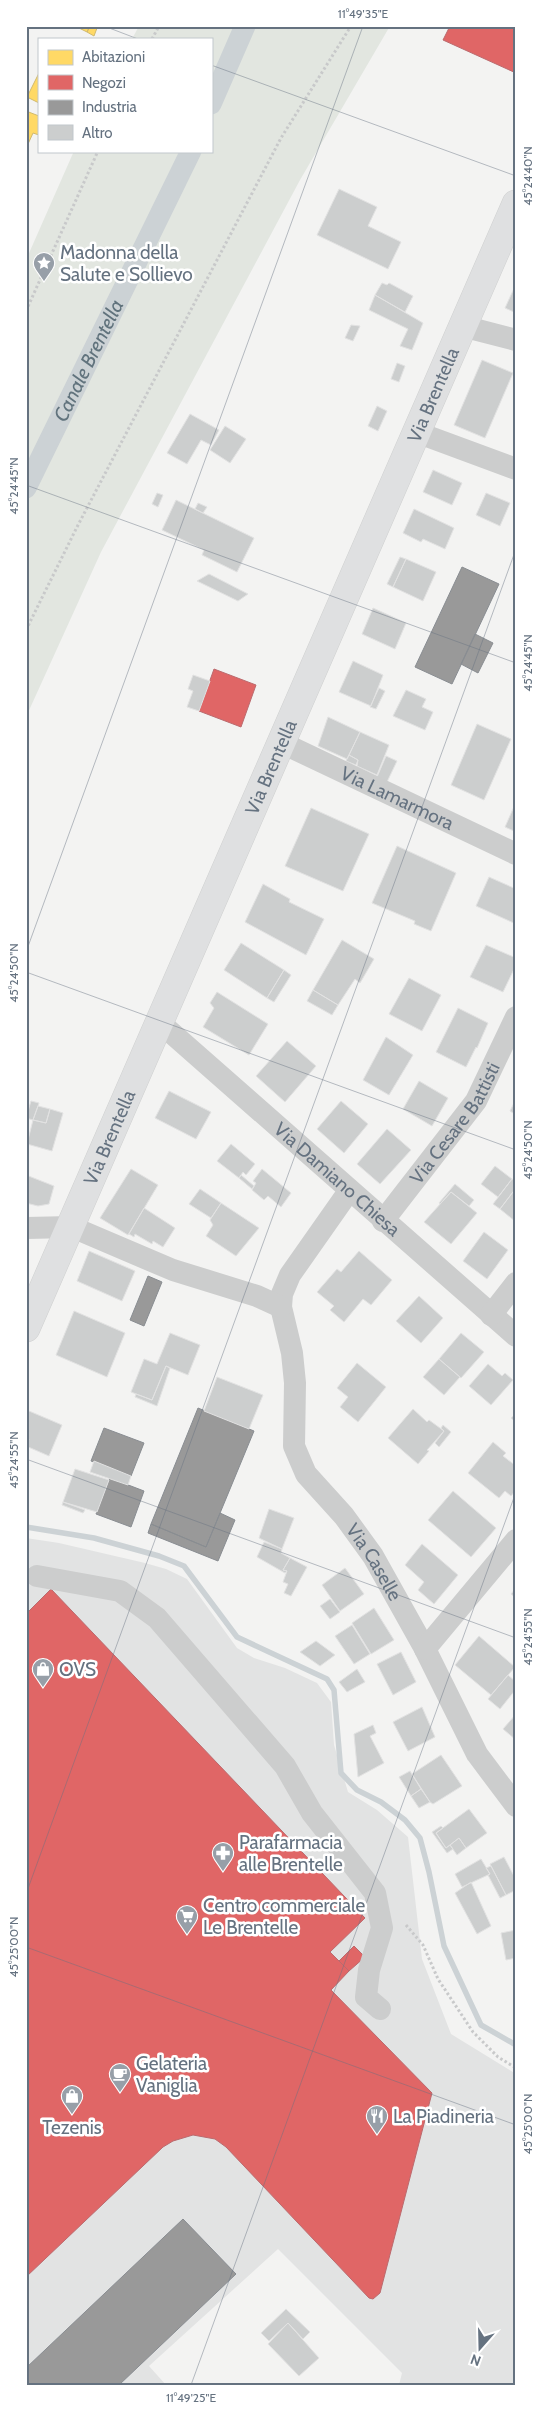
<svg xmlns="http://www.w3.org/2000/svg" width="542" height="2411" font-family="Cabin,sans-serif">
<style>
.built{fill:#e2e3e3}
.green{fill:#e2e6e0}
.homes{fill:#ffd966;stroke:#d1ba6e}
.shops{fill:#e06666;stroke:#bb6a6e}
.industry{fill:#999;stroke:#898d92}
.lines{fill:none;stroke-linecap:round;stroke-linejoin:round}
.stream{stroke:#ccd2d5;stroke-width:5.5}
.canal{stroke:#ccd2d5;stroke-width:21}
.building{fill:#cccece;stroke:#e2e2e2}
.major-casing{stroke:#cfd0d0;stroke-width:29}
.path{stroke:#c8c9ca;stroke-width:3;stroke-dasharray:2.5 2.5;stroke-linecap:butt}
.minor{stroke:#cccdcd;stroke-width:22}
.major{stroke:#dfe0e1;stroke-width:28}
.ticks{fill:none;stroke:#657280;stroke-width:1;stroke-opacity:0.45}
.labels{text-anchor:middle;stroke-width:5;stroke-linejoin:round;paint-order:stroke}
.poi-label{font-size:19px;fill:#657280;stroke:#fff;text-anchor:start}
.street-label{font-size:19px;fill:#657280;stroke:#fff}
.water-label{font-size:20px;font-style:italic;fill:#61737d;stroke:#fff}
.neatline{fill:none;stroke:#657280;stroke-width:2}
.ticks-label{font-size:12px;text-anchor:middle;fill:#657280}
</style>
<rect width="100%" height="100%" fill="#f3f3f2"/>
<!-- built -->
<path class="built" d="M26,1538L59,1543L145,1563L166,1569L187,1579L237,1648L254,1658L285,1668L317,1683L331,1702L334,1745L348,1792L377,1810L408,1837L422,1959L451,2034L516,2074V2385H399L402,2373L278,2249L149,2366L166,2385H26Z"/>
<!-- green -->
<path class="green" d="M139,26H390L300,180L101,552L26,717V260L74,151H211V39H132Z"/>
<!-- homes -->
<path class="homes" d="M75,26H90L87,32Z
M90,26L97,28L94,36L87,32Z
M39,73V103L27,97Z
M26,111L39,116V135L33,133L28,144L26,143Z"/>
<!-- shops -->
<path class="shops" d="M450,26H516V73L443,40Z
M214,669L256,685L241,727L199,711Z
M51,1589L365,1918L330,1952L349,1971L331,1990L432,2093L380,2293L373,2299L369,2298L226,2147L215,2139L193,2135L173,2141L163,2147L26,2277V1614Z
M354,1946L365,1957L349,1971L339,1961Z"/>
<!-- industry -->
<path class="industry" d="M462,567L499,584L452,684L415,667Z
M475,634L493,643L478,673L461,664Z
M148,1276L162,1282L144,1326L130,1320Z
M198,1408L254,1431L206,1547L151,1524Z
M104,1428L144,1443L131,1476L91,1461Z
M110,1478L144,1491L131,1527L96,1514Z
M220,1513L235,1520L218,1561L148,1533L151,1524L206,1547Z
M183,2219L236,2274L119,2385H26V2368Z"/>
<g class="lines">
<!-- stream -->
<path class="stream" d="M26,1527L94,1538L159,1556L184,1566L237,1637L327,1679L334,1690L341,1773L357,1790L381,1802L405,1820L420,1838L429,1872L444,1946L481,2025L516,2045"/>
<!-- canal -->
<g class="canal">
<path d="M211,104L245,26"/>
<path id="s1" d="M26,488L191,151"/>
</g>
</g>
<!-- building -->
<path class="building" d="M339,189L377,207L368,226L401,242L388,269L317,235Z
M382,283L387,285L389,283L413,296L405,312L375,295Z
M516,284V313L505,308Z
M375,295L423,323L412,350L400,346L408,329L369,310Z
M351,325L360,326L353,341L345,338Z
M482,360L513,373L485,438L454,425Z
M397,363L405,366L399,382L391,379Z
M377,406L387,411L378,431L368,426Z
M190,414L219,430L211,445L201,440L187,464L167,453Z
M225,426L246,439L230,463L210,450Z
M433,470L462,483L452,505L423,492Z
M157,493L163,495L158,507L152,504Z
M486,493L510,503L500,526L476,515Z
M176,500L254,538L237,572L202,555L204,550L162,530Z
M198,503L207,507L203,513L195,509Z
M414,509L454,528L445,549L423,539L421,542L403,533Z
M400,557L406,559L393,587L387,584Z
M406,559L436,572L423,601L393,587Z
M209,574L248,594L238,601L197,581Z
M373,608L406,623L395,649L362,634Z
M353,661L383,675L371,706L339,692Z
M193,675L210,681L199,711L187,707L193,691L188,689Z
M379,688L385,691L376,709L370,707Z
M406,690L426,699L422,707L433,712L425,730L393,716Z
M328,717L360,732L347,759L318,746Z
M477,724L511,739L484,800L451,785Z
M360,732L389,745L377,775L357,766L358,760L349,755Z
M349,755L358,760L356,765L346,761Z
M386,756L397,761L387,782L377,777Z
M516,802V832L505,827Z
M311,808L369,834L343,891L285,866Z
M397,846L456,873L431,931L414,924L415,921L372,903Z
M489,877L516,889V924L476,906Z
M263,884L290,899L289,902L324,919L306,955L245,922Z
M342,940L374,959L360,983L355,979L338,1005L313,990Z
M241,943L284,970L267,998L224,970Z
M486,945L516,958V965L503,992L470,977Z
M284,970L291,975L274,1002L267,998Z
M409,978L441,995L422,1031L389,1014Z
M313,990L338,1005L332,1015L307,1001Z
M217,992L268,1024L249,1055L203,1027L214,1008L210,1003Z
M458,1008L488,1023L477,1048L476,1047L466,1067L436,1052Z
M386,1037L413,1055L389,1095L363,1080Z
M287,1041L316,1066L285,1102L256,1076Z
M419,1081L448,1098L432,1126L403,1109Z
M169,1091L211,1112L196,1139L155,1118Z
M516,1099V1115L510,1111Z
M31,1101L39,1103L33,1120L26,1118Z
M341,1101L368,1124L344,1153L317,1129Z
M38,1106L50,1109L46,1123L33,1120Z
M50,1109L63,1113L52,1151L27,1144L33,1120L46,1123Z
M387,1129L411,1150L380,1184L357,1164Z
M231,1144L255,1164L246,1175L243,1172L239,1178L217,1161Z
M495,1166L512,1179L498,1197L481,1184Z
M131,1169L158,1185L128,1235L100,1218Z
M262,1169L291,1193L281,1207L268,1196L264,1200L252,1190L256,1183L253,1181Z
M26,1175L54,1186L49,1204L38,1206L26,1203Z
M241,1175L254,1186L252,1189L239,1178Z
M512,1179L516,1181V1188L500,1209L493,1204Z
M455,1184L474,1200L469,1206L451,1192L440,1204L439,1203Z
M516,1188V1222L500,1209Z
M200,1189L221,1203L211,1218L189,1204Z
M451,1192L477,1213L451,1244L424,1222Z
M221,1203L259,1228L236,1256L206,1236L213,1225L210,1220Z
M144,1208L175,1228L163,1247L153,1241L152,1244L135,1234L134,1237L129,1234Z
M484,1232L508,1250L487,1279L463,1261Z
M89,1251L135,1271L122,1301L77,1281Z
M359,1251L392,1280L371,1305L363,1299L344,1322L330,1310L334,1306L317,1292L337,1269L341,1272Z
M419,1296L443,1318L421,1343L396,1321Z
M74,1311L125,1333L107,1377L56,1355Z
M170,1333L200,1345L188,1375L166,1366L152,1400L131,1392L144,1359L157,1364Z
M461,1333L484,1352L461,1378L439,1359Z
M439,1359L460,1377L444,1395L423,1377Z
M357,1363L386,1387L358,1422L340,1407L348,1397L337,1388Z
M488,1364L502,1376L505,1373L513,1380L491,1405L469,1386Z
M166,1366L170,1368L157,1406L135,1397L136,1394L152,1400Z
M217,1377L263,1395L249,1429L204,1411Z
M413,1409L427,1422L429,1420L444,1431L427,1450L429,1451L418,1464L388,1438Z
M29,1411L62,1425L49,1456L26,1446L29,1439L26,1438V1417Z
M516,1413V1423L511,1418Z
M443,1425L451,1432L439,1447L435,1443L444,1431L441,1428Z
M493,1442L506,1453L503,1456L516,1466V1490L511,1496L505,1491L499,1498L468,1473Z
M94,1461L131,1476L128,1485L90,1472Z
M75,1469L109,1480L97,1512L63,1502Z
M453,1491L496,1528L471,1557L428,1520Z
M63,1502L85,1510L83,1513L62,1505Z
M269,1509L294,1518L282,1549L259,1538Z
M264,1542L282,1549L281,1553L290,1558L283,1570L287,1571L285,1573L257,1557Z
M422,1544L458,1575L434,1604L418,1590L424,1582L405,1565Z
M290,1558L307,1567L291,1596L284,1593L288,1584L283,1582L287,1571L283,1570Z
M345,1568L364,1594L340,1611L322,1585Z
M516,1588V1598L511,1594Z
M330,1599L340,1612L330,1619L320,1606Z
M374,1608L394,1640L371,1654L352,1623Z
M352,1625L370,1654L354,1664L335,1636Z
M479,1636L515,1667L491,1695L455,1665Z
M316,1641L335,1655L320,1666L300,1652Z
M401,1652L416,1682L393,1695L377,1664Z
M357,1669L365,1682L347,1692L339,1682Z
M508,1675L516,1682V1689L500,1709L488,1699Z
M422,1707L435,1737L408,1751L393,1722Z
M516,1714V1740L503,1729Z
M373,1725L376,1733L370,1736L384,1763L358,1777L354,1734Z
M441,1755L462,1786L433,1804L430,1802L412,1774Z
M410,1771L421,1789L411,1796L399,1777Z
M421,1789L430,1802L419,1808L411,1796Z
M469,1809L487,1833L466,1848L459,1838L446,1848L436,1833Z
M441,1826L443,1828L436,1833L446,1848L450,1845L453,1849L447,1853L432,1832Z
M459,1838L466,1848L457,1855L450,1845Z
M504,1857L516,1880V1890L506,1895L490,1864Z
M481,1859L490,1874L462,1887L455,1874Z
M491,1866L506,1895L500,1898L488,1875L490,1874L486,1868Z
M471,1882L491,1926L477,1934L455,1893Z
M516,1930V1958L506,1960L501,1933Z
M286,2309L310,2332L303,2339L288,2323L269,2341L261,2333Z
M288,2323L319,2358L299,2376L268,2344Z"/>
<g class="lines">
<!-- major casing -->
<g class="major-casing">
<g id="major">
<path id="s6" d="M26,1328L516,204"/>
</g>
</g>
<!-- path -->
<path class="path" d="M152,39L159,26
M26,311L98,151
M26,630L77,527L281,138L351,26
M406,1925L423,1945L438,1979L473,2032L498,2057L516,2068"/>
<!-- minor -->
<g class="minor">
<path d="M462,326L516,340"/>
<path d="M416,432L516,469"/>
<path id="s2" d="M280,742L516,854"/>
<path id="s3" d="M158,1021L516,1336"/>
<path id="s4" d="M349,1191L290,1275L282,1294L281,1307L292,1353L295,1383L294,1446L306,1474L344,1516L373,1556L425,1649L477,1754L516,1806"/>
<path id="s5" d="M383,1221L476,1101L516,1017"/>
<path d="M26,1228L72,1227L173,1270L257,1296L281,1307"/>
<path d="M491,1315L516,1283"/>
<path d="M37,1576L120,1591L157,1618L285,1766L312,1813L375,1893L382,1928L369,1970L366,1997L380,2009"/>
<path d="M425,1649L516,1540"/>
</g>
<!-- major -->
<use href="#major" class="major"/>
</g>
<!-- ticks -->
<path class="ticks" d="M104,26L138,39M211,65L516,176M26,485L516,663M26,952L363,26M26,972L516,1150M26,1459L516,1638M26,1894L516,549M26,1947L516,2125M191,2385L516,1492"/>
<!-- icons -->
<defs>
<g id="sight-pin" transform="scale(1.125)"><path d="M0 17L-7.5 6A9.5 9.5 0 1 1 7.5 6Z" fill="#979fa8" stroke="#fff"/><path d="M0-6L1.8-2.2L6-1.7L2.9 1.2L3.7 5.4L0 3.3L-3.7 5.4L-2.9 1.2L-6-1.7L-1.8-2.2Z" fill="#fff"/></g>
<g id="shop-pin" transform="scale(1.125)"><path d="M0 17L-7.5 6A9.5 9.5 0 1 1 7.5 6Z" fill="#979fa8" stroke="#fff"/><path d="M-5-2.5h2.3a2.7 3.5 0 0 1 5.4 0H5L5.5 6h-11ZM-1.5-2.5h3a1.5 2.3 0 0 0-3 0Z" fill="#fff"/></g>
<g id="pharmacy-pin" transform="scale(1.125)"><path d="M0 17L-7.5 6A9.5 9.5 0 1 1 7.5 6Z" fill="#979fa8" stroke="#fff"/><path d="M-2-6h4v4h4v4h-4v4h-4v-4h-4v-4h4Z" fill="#fff"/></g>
<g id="supermarket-pin" transform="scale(1.125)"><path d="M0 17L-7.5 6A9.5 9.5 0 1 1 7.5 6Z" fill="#979fa8" stroke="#fff"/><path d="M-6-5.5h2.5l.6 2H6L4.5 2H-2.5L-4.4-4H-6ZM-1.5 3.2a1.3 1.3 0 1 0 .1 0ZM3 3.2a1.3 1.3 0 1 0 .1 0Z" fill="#fff"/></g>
<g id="cafe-pin" transform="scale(1.125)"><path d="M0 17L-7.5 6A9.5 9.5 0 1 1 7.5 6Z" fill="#979fa8" stroke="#fff"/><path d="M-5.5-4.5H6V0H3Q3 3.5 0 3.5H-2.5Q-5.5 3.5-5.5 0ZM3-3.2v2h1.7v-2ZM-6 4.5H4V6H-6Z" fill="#fff"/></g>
<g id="restaurant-pin" transform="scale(1.125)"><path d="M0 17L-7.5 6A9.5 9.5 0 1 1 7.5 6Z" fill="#979fa8" stroke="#fff"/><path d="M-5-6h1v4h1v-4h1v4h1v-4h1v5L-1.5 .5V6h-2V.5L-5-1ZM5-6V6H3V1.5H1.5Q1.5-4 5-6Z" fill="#fff"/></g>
</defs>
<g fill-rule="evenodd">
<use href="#sight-pin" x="44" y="263"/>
<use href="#shop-pin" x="43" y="1669"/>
<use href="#pharmacy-pin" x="223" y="1853"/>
<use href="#supermarket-pin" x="187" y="1916"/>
<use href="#cafe-pin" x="120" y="2074"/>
<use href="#shop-pin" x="72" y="2096"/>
<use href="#restaurant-pin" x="377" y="2116"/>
</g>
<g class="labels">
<!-- poi labels -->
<g class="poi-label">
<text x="60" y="259">Madonna della<tspan x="60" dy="22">Salute e Sollievo</tspan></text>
<text x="59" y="1676">OVS</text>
<text x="239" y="1849">Parafarmacia<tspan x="239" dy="22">alle Brentelle</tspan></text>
<text x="203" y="1912">Centro commerciale<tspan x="203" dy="22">Le Brentelle</tspan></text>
<text x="136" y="2070">Gelateria<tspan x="136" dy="22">Vaniglia</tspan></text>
<text x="393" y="2123">La Piadineria</text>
<text x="72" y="2134" text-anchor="middle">Tezenis</text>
</g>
<!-- street labels -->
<g class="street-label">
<text dy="7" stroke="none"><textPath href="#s6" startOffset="1018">Via Brentella</textPath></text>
<text dy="7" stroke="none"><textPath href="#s6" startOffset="612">Via Brentella</textPath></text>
<text dy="7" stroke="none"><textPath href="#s2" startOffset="130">Via Lamarmora</textPath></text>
<text dy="7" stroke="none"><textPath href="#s5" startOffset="122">Via Cesare Battisti</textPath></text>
<text dy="7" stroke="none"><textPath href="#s6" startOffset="208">Via Brentella</textPath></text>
<text dy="7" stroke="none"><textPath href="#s3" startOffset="239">Via Damiano Chiesa</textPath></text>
<text dy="7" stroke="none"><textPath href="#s4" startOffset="419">Via Caselle</textPath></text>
</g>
<!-- water labels -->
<g class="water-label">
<text dy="7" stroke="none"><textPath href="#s1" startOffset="142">Canale Brentella</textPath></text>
</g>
</g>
<!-- border -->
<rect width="542" height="2411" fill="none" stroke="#ffffff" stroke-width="55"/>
<!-- legend -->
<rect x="38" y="38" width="175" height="115" fill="#ffffff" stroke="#c1c7cc"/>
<rect x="48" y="50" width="25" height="15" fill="#ffd966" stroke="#c1c7cc"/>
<text x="82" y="62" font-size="15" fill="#657280">Abitazioni</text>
<rect x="48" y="75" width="25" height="15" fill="#e06666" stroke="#c1c7cc"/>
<text x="82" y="88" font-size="15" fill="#657280">Negozi</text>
<rect x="48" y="100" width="25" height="15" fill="#999999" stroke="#c1c7cc"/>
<text x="82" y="112" font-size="15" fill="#657280">Industria</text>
<rect x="48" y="125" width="25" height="15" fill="#cccece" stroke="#c1c7cc"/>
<text x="82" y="138" font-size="15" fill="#657280">Altro</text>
<!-- north arrow -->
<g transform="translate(480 2348) rotate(200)" stroke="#ffffff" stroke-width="4" paint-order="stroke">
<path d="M0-4L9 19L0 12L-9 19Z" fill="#657280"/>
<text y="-8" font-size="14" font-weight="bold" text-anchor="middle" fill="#657280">N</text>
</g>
<rect x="28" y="28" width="486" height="2356" class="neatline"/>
<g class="ticks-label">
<text x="363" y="18">11°49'35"E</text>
<text transform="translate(528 176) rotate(-90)" y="4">45°24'40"N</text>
<text transform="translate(14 486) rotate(-90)" y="4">45°24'45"N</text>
<text transform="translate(528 663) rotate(-90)" y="4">45°24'45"N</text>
<text transform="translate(14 973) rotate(-90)" y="4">45°24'50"N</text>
<text transform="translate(528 1150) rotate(-90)" y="4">45°24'50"N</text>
<text transform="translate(14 1460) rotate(-90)" y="4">45°24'55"N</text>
<text transform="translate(528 1637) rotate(-90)" y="4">45°24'55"N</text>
<text transform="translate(14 1947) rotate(-90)" y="4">45°25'00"N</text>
<text transform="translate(528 2124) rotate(-90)" y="4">45°25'00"N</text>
<text x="191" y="2402">11°49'25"E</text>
</g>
</svg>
